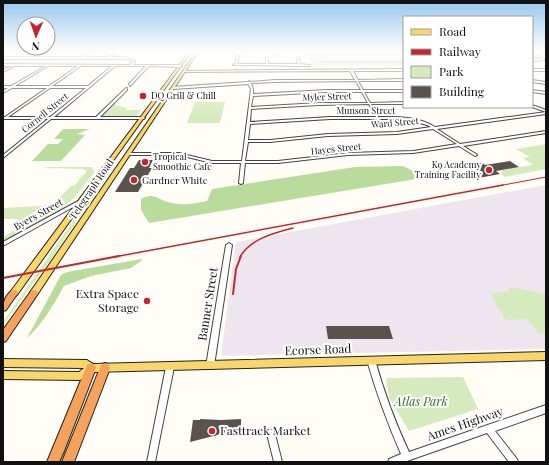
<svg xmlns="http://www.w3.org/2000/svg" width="549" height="465" font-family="'Playfair Display',serif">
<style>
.industrial{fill:#eee6ef}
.green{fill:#d5ebbd}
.forest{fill:#b9dc9c}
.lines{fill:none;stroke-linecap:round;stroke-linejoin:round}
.stream{stroke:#3f96cf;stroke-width:1}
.building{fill:#5a524d}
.minor-casing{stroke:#444;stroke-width:2}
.major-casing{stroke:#222;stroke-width:2}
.highway-casing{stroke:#222;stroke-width:2}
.minor{fill:#fff;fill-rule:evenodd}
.major{fill:#f9d66b;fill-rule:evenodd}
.highway{fill:#f5a25d;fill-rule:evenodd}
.rail-far2{stroke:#c4262e;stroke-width:1}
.rail-far1{stroke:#c4262e;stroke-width:1.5}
.rail{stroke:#c4262e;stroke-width:2}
.poi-dot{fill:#c4262e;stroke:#fff;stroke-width:1.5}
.labels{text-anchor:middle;stroke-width:4;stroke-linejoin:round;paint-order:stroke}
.far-poi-label{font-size:9px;fill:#111;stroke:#fff;text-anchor:start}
.far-street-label{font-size:9px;fill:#111;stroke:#fff}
.poi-label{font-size:10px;fill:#111;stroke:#fff;text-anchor:start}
.street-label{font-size:10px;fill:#111;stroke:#fff}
.near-poi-label{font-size:12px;fill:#111;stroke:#fff;text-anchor:end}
.near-street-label{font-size:12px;fill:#111;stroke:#fff}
.near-park-label{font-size:12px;font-style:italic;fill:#2f6b1f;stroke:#fff}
</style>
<rect width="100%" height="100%" fill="#fffdf5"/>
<!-- industrial -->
<path class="industrial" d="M546,185V349L221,356L236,242Z"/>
<!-- green -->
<path class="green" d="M308,52H404V65H311Z
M195,102H225L220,123H187Z
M114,104L127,108L126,110H141L137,116H103Z
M546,144V169L505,177L501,174L502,170L533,165L523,158L530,157L516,149Z
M48,167H93L92,169L95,171L75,197L63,208L3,241V237L13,231L22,222H17L18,219H3V208L41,206L50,205L55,202L71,186H74L80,179L77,178H81L87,171L83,169L44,168Z
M110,168L112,169L51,259L3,325V322Z
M510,287L546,294V333L539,334L527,319L506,320L494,301L492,293L509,292L508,288Z
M463,377L478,409L409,431L389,398L386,378Z
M90,388L91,389L62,462H58L63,454Z"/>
<!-- forest -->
<path class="forest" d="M63,129H90L77,134L85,135L61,161H32L48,144H58L63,139H54Z
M402,166C409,168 415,171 416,179L149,223L141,210V199C154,192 157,199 168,202C181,206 194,204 207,201L212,189L355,167Z
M142,259L141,261L131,268L91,276L64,286C54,304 42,325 27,338L61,275L67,272Z"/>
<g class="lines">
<!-- stream -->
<path class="stream" d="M321,62H404"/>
</g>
<!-- building -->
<path class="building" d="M139,160H153L149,168H152L138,192H115L130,168H134Z
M510,161L519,167L496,171L500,174L473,179L464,172L480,170L472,164L481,162L485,165Z
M326,326H389L393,339H328Z
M200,419L221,420L241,419V429L190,442L193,420H200Z"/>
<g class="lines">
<!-- minor casing -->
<g class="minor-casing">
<path id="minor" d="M82,52H85L88,54L85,57H109L116,52H118L111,57H125L135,61L133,65H181L182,66L181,67L149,66L130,86L129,84L146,66H115L54,117H96L126,88H127V90L100,117H143L145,118L144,119H51L3,158V155L48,119H3V117H5L47,88H12L3,93V91L8,88H3V86H11L46,66H14L3,72V70L12,66H3V64L130,65L133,61L125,59H3V57H82L86,54ZM48,66H78L49,86H15ZM81,66H112L88,86H52ZM50,88H86L50,117H8Z
M238,52H240L237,64H266V58L267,57L268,58V64H298L297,58L298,57L299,58L300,64L310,65L309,66L233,65L235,64Z
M275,52H277L278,55H276Z
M305,52H307L308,55H306Z
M532,52L546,60L532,61V59H542L532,54Z
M404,69V71H353L358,80L404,79V81H358L363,90H404V92H364L370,103L404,102V104H371L378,117C398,117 418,116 435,127L546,112V114L437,129L460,144L546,131V133L463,146L476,154L477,155L475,156L459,146L413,153L348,155L278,163H245L243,183L241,184L239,183L241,163H212L179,155H129L127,154L129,153H179L212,161H242L251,89L248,84L173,89H172V87L248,82L249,81L250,82L275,80H355L350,71L184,72L183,71ZM356,81L361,90H327L253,94V89L251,83L275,82ZM327,92H362L368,103H319L251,107L253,96ZM369,104L376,117H330L250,122L251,109L319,105ZM330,119H406L427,125L431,127L397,132L328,134L270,140H248L250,124ZM433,129L457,144L413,151L348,153L278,161H245L248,142H270L328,136L397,134Z
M532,69H546V71H532Z
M532,80L546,82V84L532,82Z
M532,90L546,92V94L532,92Z
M532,105L546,110V112L532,107Z
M80,200H84V201L3,246V242Z
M229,243L232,245L214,366L213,368L210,369L207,368L206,366L226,245Z
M371,357L374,358L375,360C384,392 395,422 409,452L546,405V413L495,431L517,459L518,462H509L487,433L407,461L388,462L389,459L401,454C388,424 376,392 367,360L368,358Z
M170,364L173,365L174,367L155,462H147L166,367L167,365Z
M271,430L274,431L275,434L282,462H274L267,434L268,431Z"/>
</g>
<!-- major casing -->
<g class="major-casing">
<path id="major" d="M189,52H191L17,295L14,296L11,295L10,293L11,291Z
M196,52H198L37,295L34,296L31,295L30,293L31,291Z
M546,352V360L93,372L80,380L3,379V371L79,372L84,368L3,367V359L87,360L93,364Z"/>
</g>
<!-- highway casing -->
<g class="highway-casing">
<path id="highway" d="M14,290L17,291L18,293L6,310L3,311C3,303 5,294 14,290Z
M34,290L37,291L38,293L37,295L6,341L3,342V330L31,291Z
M91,363L95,365L96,368L64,451L59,462H47L86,368L87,365Z
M105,363L109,365L110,368L74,462H62L100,368L101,365Z"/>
</g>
<!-- minor -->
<use href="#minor" class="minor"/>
<!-- major -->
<use href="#major" class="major"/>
<!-- highway -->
<use href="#highway" class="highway"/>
<!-- rail-far2 -->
<path class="rail-far2" d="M498,186L546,177"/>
<!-- rail-far1 -->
<path class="rail-far1" d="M114,257L503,185
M240,257C250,239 274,233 293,228"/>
<!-- rail -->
<path class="rail" d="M3,278L119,256
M233,294L236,269L241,256"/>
</g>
<!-- sky -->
<linearGradient id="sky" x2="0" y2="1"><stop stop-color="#95c6ee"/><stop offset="0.44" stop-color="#fffefa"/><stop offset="1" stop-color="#fffefa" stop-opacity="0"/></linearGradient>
<rect width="549" height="117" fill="url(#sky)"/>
<!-- markers -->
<g class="poi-dot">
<circle cx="143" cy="96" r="4"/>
<circle cx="145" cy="162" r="4"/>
<circle cx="489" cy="170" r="4"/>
<circle cx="134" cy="180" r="4"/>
<circle cx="147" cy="301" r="4"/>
<circle cx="212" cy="431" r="4"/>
</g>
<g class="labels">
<!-- far-poi labels -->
<g class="far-poi-label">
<text x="151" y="99">DQ Grill &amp; Chill</text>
<text x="153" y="160">Tropical<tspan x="153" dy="10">Smoothie Cafe</tspan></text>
<text x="481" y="168" text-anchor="end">K9 Academy<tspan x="481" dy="10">Training Facility</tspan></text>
</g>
<!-- far-street labels -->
<g class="far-street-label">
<text transform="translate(327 97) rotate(-2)" y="3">Myler Street</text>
<text x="366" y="114">Munson Street</text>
<text transform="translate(45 113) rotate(-39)" y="3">Cornell Street</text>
<text transform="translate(395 123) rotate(-5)" y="3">Ward Street</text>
<text transform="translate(336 149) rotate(-6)" y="3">Hayes Street</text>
</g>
<!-- poi labels -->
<g class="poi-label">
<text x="142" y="184">Gardner White</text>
</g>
<!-- street labels -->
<g class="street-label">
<text transform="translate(91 189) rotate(-56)" y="4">Telegraph Road</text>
<text transform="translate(38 214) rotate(-29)" y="4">Byers Street</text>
</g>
<!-- near-poi labels -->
<g class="near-poi-label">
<text x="139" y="298">Extra Space<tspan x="139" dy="14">Storage</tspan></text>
<text x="220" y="435" text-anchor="start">Fasttrack Market</text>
</g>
<!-- near-street labels -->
<g class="near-street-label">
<text transform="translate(208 304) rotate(-81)" y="4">Banner Street</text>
<text transform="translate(318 350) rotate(-2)" y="4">Ecorse Road</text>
<text transform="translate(465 424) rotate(-19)" y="4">Ames Highway</text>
</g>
<!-- near-park labels -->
<g class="near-park-label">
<text x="421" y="406">Atlas Park</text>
</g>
</g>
<!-- border -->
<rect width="549" height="465" fill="none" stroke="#111111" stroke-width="8"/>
<!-- legend -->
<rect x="403" y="16" width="130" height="92" fill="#ffffff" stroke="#a0a0a0"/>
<rect x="411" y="29" width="20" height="6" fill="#f9d66b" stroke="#a0a0a0"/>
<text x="439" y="36" font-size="12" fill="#111111">Road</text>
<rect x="411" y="49" width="20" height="6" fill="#c4262e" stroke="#a0a0a0"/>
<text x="439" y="56" font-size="12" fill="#111111">Railway</text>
<rect x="411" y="66" width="20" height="12" fill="#d5ebbd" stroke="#a0a0a0"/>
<text x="439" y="76" font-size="12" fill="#111111">Park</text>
<rect x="411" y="86" width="20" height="12" fill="#5a524d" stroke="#a0a0a0"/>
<text x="439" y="96" font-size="12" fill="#111111">Building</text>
<!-- north arrow -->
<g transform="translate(36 36) rotate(182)"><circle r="19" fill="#ffffff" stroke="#a0a0a0"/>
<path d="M0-3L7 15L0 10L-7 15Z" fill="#c4262e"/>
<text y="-6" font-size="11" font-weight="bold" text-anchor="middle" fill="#111111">N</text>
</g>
</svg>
